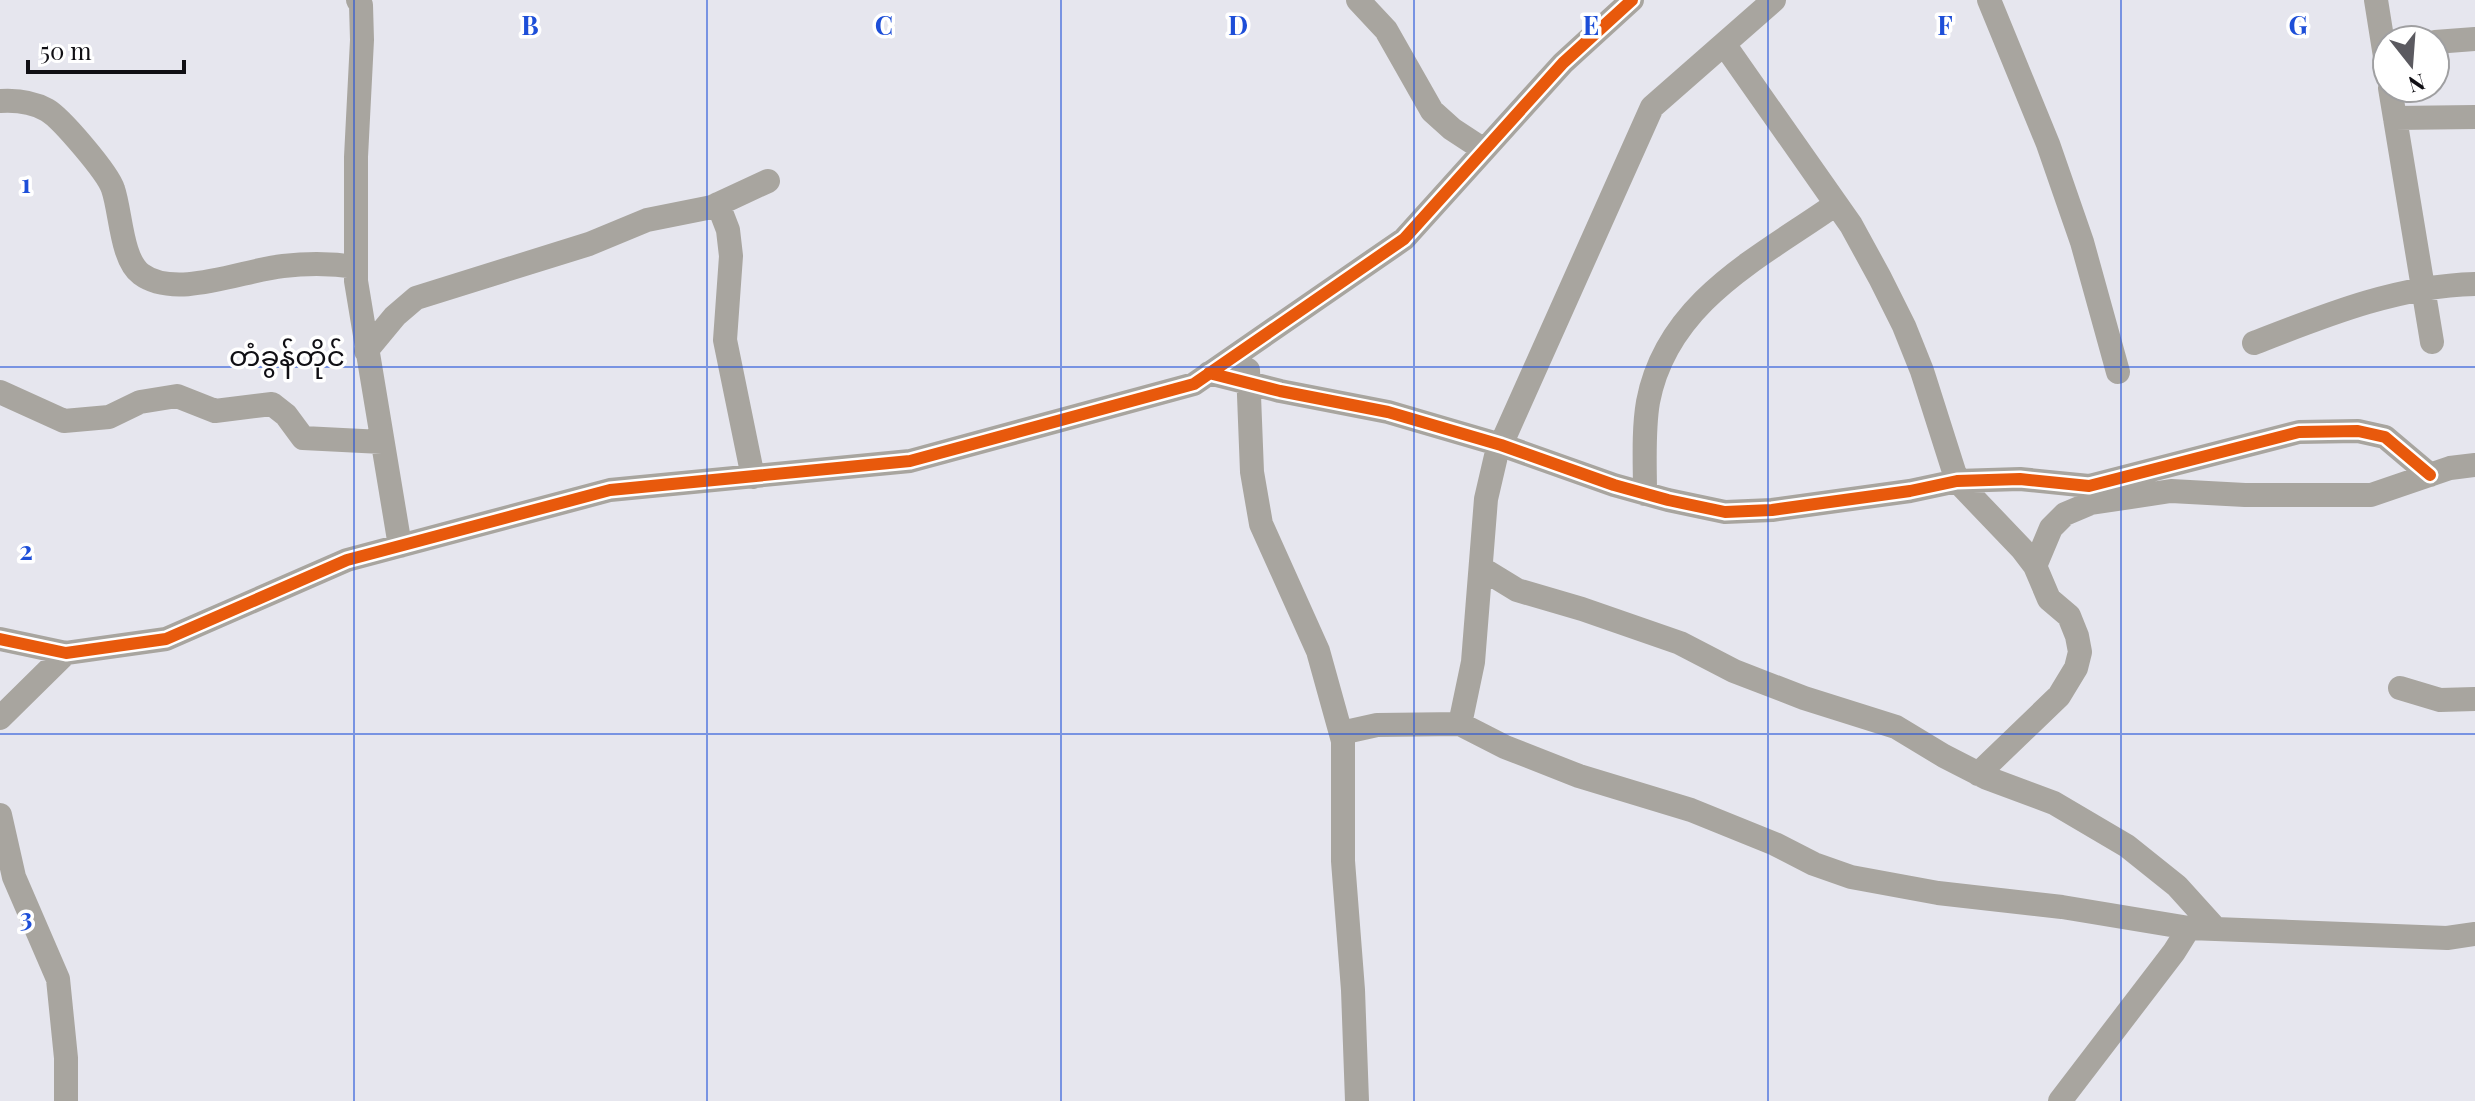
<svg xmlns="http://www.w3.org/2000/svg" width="2475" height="1101" font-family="'Playfair Display','Noto Sans Myanmar',serif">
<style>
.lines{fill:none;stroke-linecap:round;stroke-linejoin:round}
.minor{stroke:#a8a59f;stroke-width:24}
.cycleway-casing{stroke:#fff;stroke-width:17}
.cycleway{stroke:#e8590c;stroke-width:12}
.grid{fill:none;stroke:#1d4ed8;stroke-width:2;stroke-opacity:0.55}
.labels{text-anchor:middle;stroke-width:7;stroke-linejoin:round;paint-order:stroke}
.quarter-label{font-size:28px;fill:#100f14;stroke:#fff}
.grid-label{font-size:26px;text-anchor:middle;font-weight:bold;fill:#1d4ed8;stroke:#fff;stroke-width:7;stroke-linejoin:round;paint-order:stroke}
</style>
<rect width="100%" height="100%" fill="#e6e6ee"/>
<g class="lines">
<!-- minor -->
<path class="minor" d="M358,0L361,5L362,40L356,157V281L400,546
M1358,0L1386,30L1432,111L1452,129L1484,150
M1989,0L2048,144L2082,242L2118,372
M2376,0L2387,69
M2435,42L2475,39
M1724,44L1851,225L1880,278L1904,326L1922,371L1957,481L2022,549L2035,566L2049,599L2069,616L2077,636L2080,652L2076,668L2059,696L1978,774
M2390,88L2432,342
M0,101C16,100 33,102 47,110C61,118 108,173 113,189C121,212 121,259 141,274C176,300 243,270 283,266C308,263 331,263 356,267
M2395,118L2475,117
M718,204L728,230L731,256L725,340L753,477
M2254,343C2326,315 2397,286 2475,284
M366,351L395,316L416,298L589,244L647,220L712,207L768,181
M1248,370L1252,472L1261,524L1318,651L1343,741V861L1353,990L1357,1101
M1209,373L1280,391L1388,412L1501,445L1614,485L1668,500L1725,512L1772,510L1910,491L1957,481L2020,479L2089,486L2299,432L2358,431L2385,437L2430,475
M0,392L64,421L109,417L140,402L177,396L215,411L272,404L286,415L303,438L382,442
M1645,494C1645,464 1643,431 1648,402C1667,301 1761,257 1836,204
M2035,566L2051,528L2065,514L2091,503L2171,491L2245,495H2371L2450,468L2475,465
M1481,568L1517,590L1582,609L1680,643L1734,671L1804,698L1896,727L1944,756L1987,778L2054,803L2127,846L2177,886L2215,928
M0,639L66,653L166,639L347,560L610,490L910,461L1194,384L1404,239L1563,63L1632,0
M2400,688L2440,700L2475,699
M0,718L66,653
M1460,724L1473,662L1486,499L1496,456L1652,107L1774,0
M1341,733L1377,725L1460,724L1505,747L1579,776L1691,810L1775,844L1814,864L1851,877L1938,893L2062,907L2189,928L2447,938L2475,934
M0,815L14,877L58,979L66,1058V1101
M2060,1101L2174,952L2189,928"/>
<!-- cycleway casing -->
<g class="cycleway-casing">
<path id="cycleway" d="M1209,373L1280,391L1388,412L1501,445L1614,485L1668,500L1725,512L1772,510L1910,491L1957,481L2020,479L2089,486L2299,432L2358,431L2385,437L2430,475
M0,639L66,653L166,639L347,560L610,490L910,461L1194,384L1404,239L1563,63L1632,0"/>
</g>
<!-- cycleway -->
<use href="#cycleway" class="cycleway"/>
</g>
<!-- grid -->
<path class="grid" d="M354,0V1101M707,0V1101M1061,0V1101M1414,0V1101M1768,0V1101M2121,0V1101M0,367H2475M0,734H2475"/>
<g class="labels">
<!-- quarter labels -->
<g class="quarter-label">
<text x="287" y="366">တံခွန်တိုင်</text>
</g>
</g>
<g class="grid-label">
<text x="530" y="35">B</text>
<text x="884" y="35">C</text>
<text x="1238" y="35">D</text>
<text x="1591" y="35">E</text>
<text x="1945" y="35">F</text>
<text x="2298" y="35">G</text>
<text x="26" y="193">1</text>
<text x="26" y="560">2</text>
<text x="26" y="927">3</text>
</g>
<!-- north arrow -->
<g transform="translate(2411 64) rotate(163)"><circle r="38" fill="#ffffff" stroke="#9f9fa1" stroke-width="2"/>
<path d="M0-6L14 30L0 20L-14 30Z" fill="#5b5a60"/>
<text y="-12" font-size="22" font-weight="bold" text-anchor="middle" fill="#100f14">N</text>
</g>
<!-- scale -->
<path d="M28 60v12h156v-12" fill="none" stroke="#100f14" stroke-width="4"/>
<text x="40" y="60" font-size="24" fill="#100f14" stroke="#ffffff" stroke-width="6" paint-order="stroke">50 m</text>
</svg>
